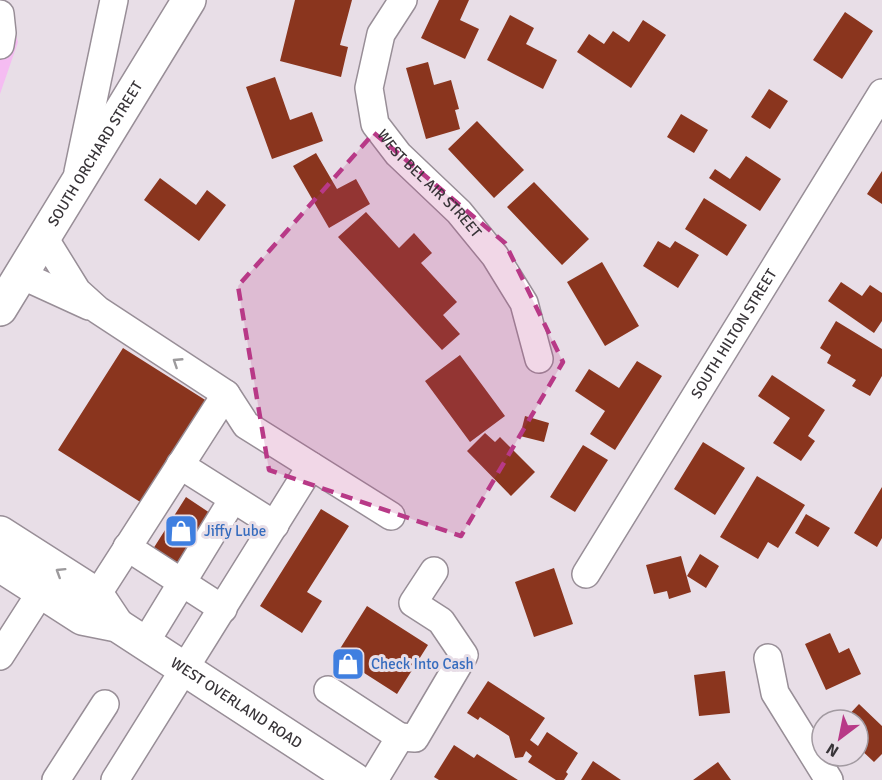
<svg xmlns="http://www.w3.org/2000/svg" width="882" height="780" font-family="Signika,sans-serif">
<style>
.green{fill:#f5bcf2}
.building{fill:#8a351e}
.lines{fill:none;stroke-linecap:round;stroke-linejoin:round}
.minor-casing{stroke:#988e97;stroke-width:30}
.major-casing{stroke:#988e97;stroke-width:36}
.minor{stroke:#fff;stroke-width:27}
.major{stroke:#fff;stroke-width:33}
.oneway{stroke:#9c9a9c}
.marked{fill:#b83987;fill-opacity:0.2;stroke:#b83987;stroke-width:4.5;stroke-dasharray:12 8;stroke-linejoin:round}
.labels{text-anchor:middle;stroke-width:6;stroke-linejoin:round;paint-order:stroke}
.street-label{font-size:15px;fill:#383438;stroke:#e8dee7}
.shop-label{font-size:15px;fill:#366cbe;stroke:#e8dee7;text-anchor:start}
</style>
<rect width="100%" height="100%" fill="#e8dee7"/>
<!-- green -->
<path class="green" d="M0,0H5L18,42L0,94Z"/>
<!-- building -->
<path class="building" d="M295,0H352L340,45L348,47L341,77L280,61Z
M439,0H469L460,20L479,29L465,59L421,38Z
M845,12L873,31L842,79L813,60Z
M510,15L534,28L526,44L557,60L543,89L487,60Z
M643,20L666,35L631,88L577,52L589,34L604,44L613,31L629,42Z
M428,62L434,85L451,80L459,109L455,110L460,129L426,139L406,68Z
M275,77L290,120L312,112L323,141L272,159L246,87Z
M769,89L788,101L770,129L751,117Z
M681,114L708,130L694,153L667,137Z
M477,121L524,170L494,198L448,149Z
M316,153L337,189L356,179L370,204L329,228L293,166Z
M746,156L781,179L760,211L709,178L715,169L730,179Z
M882,171V204L867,194Z
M160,178L196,205L207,190L226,205L199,241L144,200Z
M534,182L589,239L562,265L507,207Z
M704,198L747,225L727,256L685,229Z
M366,212L399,248L414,233L432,253L421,263L457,302L443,315L460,334L442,350L338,237Z
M658,241L670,248L675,241L699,255L678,288L643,266Z
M602,262L639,326L605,346L567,282Z
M841,282L862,296L870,285L882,293V321L874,333L828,301Z
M836,321L882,349V376L870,396L852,386L856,380L827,363L831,355L820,348Z
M123,348L210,403L145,505L58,450Z
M460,355L505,416L470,442L425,381Z
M637,361L662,376L615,450L590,434L605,411L575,391L589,369L619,388Z
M772,375L825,410L808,436L815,441L801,461L773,443L790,418L758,396Z
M525,416L549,423L544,442L520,436Z
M485,433L495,442L500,437L535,472L511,496L467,451Z
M703,442L745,468L715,515L674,489Z
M583,445L608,460L575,512L550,497Z
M757,476L805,505L778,548L768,542L758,559L720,537Z
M882,487V538L877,547L854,533Z
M186,497L210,513L176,564L153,549Z
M321,509L349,526L307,592L322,601L302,633L260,606Z
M806,514L830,528L818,547L795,533Z
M700,554L719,566L706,588L687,576Z
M681,556L691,592L669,599L667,591L654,594L646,565Z
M554,568L573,624L534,637L515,582Z
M367,606L428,645L397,694L336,655Z
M830,633L839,653L849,648L861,674L826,690L805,644Z
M725,671L730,713L699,716L694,675Z
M488,681L545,718L530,740L538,746L547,732L578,753L566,772L568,774L564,780H556L528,762L532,756L526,751L523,757L515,758L509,736L480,717L478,720L467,713Z
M859,704L882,726V754L874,762L858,747V720H844Z
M454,745L474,758L477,754L518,780H439L434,777Z
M593,761L621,780H581Z
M718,762L731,780H693Z"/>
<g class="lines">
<!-- minor casing -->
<g class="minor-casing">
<g id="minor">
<path id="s1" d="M403,0L381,34L369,88L375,124L398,154L459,212L495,256L524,303L539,359"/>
<path d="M0,14L2,33L0,45"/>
<path d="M78,172L114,0"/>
<path d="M43,236L77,291L98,310L226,394L246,425L391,516"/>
<path d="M19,274L89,306"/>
<path d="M180,465L275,525"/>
<path d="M127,547L223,609"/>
<path id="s2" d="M586,574L882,93"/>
<path d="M97,595L226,394"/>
<path d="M145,643L233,499"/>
<path d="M0,656L41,592"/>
<path d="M768,658L775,693L829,780"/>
<path d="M328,690L400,737L374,780"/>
<path d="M400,737L415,738L464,655L441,621L413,603L434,571"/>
<path d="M56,780L105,704"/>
<path d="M115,780L311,466"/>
</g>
</g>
<!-- major casing -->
<g class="major-casing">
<g id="major">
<path id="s3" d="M0,309L189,0"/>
<path d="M0,533L97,595L117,625"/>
<path id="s4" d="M0,565L82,618L117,625L355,780"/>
</g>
</g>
<!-- minor -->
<use href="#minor" class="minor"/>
<!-- major -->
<use href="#major" class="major"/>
</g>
<!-- one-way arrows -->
<defs><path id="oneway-chevron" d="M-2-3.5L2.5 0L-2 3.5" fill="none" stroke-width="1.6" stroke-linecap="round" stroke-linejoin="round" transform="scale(1.5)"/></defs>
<g class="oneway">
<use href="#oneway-chevron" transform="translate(177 362) rotate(-147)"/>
<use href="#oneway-chevron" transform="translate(60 572) rotate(-148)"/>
</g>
<!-- marked area -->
<path class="marked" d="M374,133L505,243L563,362L461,536L269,470L238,286Z"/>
<!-- icons -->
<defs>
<g id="shop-square" transform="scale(1.725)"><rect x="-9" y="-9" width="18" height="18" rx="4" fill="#3f7fe0" stroke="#e8dee7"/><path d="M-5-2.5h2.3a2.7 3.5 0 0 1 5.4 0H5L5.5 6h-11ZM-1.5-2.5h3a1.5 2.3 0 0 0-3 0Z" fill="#fff"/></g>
</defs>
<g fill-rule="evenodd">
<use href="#shop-square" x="181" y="531"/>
<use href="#shop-square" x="348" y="664"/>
</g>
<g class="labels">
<!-- street labels -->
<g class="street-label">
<text dy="5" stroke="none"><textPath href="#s3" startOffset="182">SOUTH ORCHARD STREET</textPath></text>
<text dy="5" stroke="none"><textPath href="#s1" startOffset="213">WEST BEL AIR STREET</textPath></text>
<text dy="5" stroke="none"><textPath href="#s2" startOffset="282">SOUTH HILTON STREET</textPath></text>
<text dy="5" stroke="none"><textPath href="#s4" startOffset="276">WEST OVERLAND ROAD</textPath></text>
</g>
<!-- shop labels -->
<g class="shop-label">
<text x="204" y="536">Jiffy Lube</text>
<text x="371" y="669">Check Into Cash</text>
</g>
</g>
<!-- north arrow -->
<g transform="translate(840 738) rotate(212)"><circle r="28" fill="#e8dee7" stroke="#a29aa1" stroke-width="1.5"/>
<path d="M0-4.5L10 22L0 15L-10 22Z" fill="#b83987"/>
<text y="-9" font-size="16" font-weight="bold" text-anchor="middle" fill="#383438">N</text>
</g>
</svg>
